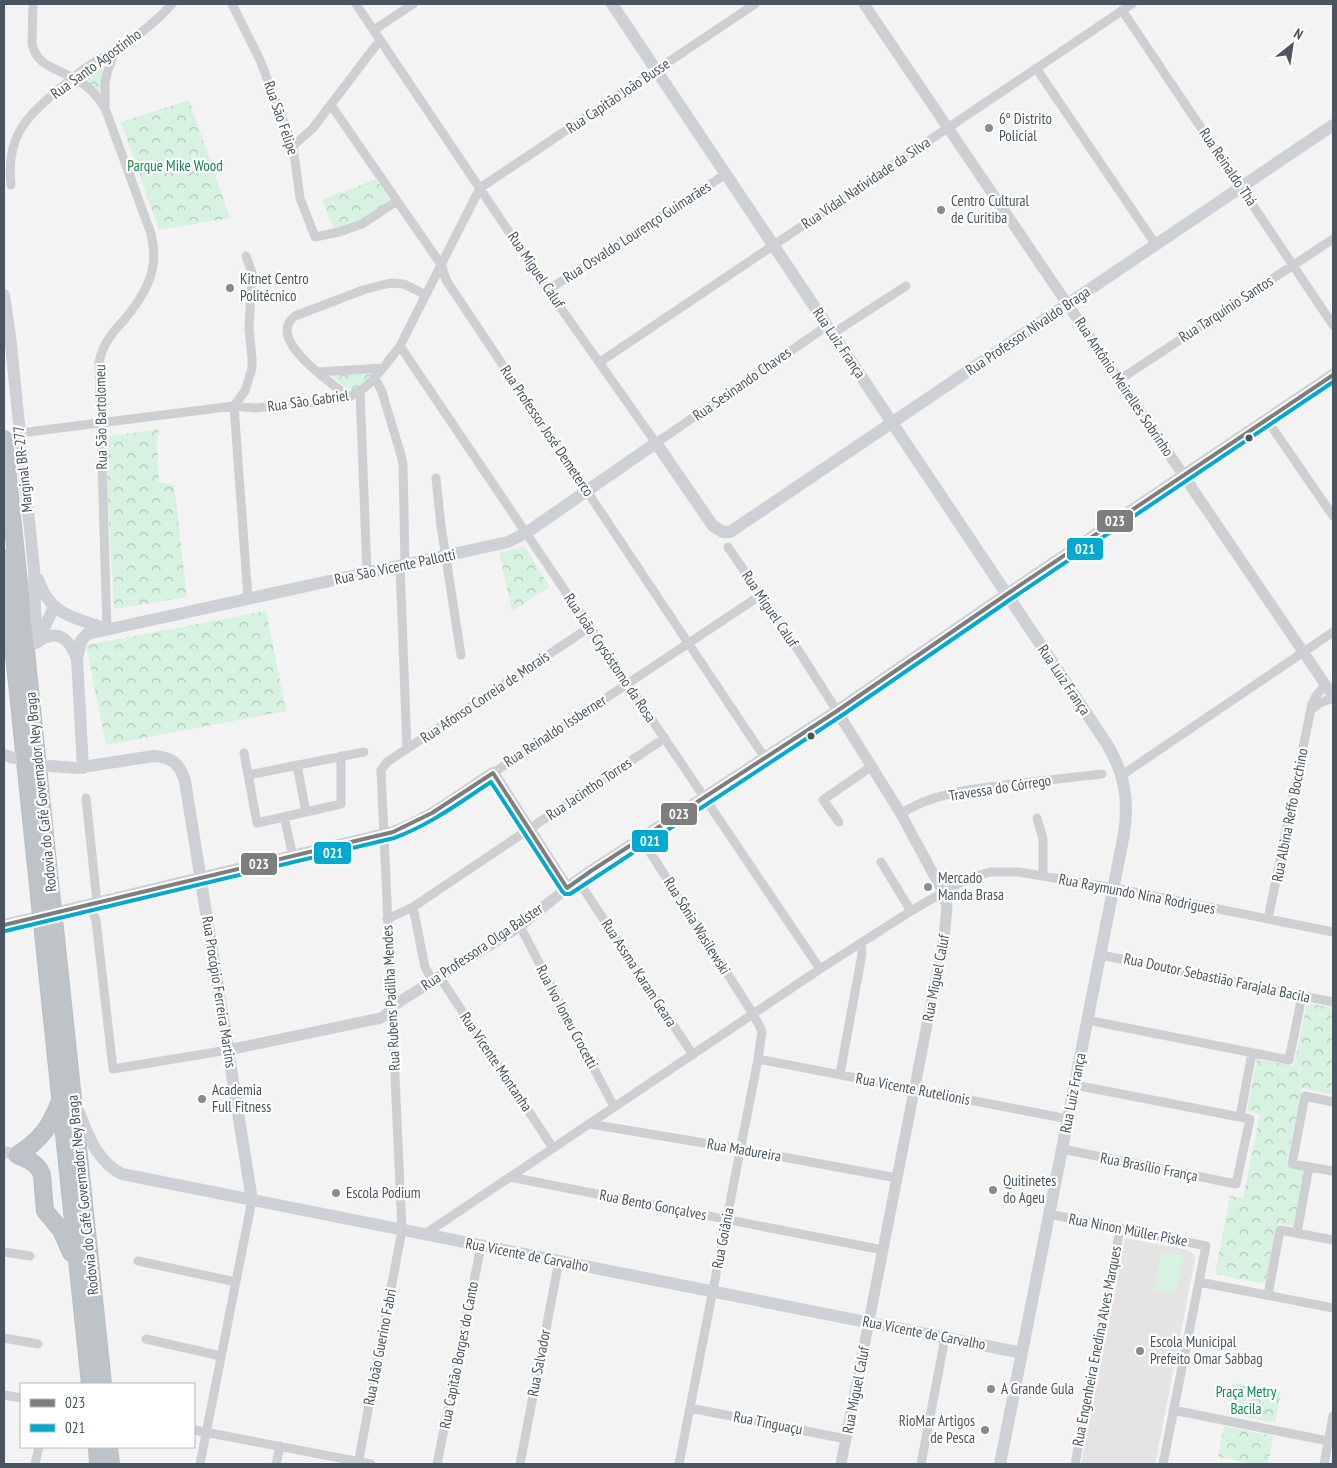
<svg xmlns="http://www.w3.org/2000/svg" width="1337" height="1468" font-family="'PT Sans Narrow',sans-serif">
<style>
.education{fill:#e5e4e5}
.forest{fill:url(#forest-crowns)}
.pitch{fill:#d7f2e1}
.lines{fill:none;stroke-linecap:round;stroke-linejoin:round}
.motorway-casing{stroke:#b7bdc3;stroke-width:18}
.minor{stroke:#cdcfd2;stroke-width:9}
.tertiary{stroke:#cdcfd2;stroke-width:11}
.secondary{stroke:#cdd0d4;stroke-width:12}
.motorway{stroke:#bec3c8;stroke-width:16}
.motorway-bridge-casing{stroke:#b7bdc3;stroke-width:18;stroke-linecap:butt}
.motorway-bridge{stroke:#bec3c8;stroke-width:16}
.bus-1-casing{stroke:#fff;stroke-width:8}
.bus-2-casing{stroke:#fff;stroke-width:8}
.bus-1{stroke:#7e7e7e;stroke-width:4}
.bus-2{stroke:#00a9ce;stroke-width:4}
.poi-dot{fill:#848d94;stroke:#fff;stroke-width:2}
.bus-dot{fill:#495661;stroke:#fff;stroke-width:2}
.labels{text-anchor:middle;stroke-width:4.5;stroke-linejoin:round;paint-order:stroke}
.street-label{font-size:15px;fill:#495661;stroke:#fff}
.poi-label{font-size:15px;fill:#495661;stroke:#fff;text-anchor:start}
.park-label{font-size:15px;fill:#13884a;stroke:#fff}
.line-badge{stroke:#fff;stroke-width:2}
.badge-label{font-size:14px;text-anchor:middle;font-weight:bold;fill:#fff}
</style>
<defs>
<pattern id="forest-crowns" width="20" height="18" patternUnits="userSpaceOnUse" patternTransform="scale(1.25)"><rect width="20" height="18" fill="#d7f2e1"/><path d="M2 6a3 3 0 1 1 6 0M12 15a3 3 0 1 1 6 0" fill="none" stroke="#b0c7ba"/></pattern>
</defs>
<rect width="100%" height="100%" fill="#f3f3f3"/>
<!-- education -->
<path class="education" d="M1125,1238L1188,1250L1193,1254L1195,1259L1155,1464H1081Z"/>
<!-- forest -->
<path class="forest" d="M103,61L100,93L80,77Z
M189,100L230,218L159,230L121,122Z
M376,179L390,201L373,213L354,224L334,229L322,200Z
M371,373L372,374L364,384L352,392L330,375Z
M159,429L157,443L159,482L174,485L187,597L114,609L104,437Z
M524,546L550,587L512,611L499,553Z
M266,611L286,711L106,745L86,645Z
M1307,1003L1333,1008V1095L1302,1088L1286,1165L1306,1169L1294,1226L1278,1223L1265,1284L1215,1274L1230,1196L1243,1198L1260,1114L1247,1111L1257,1059L1294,1066Z
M1233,1383L1281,1392L1275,1423L1227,1413Z
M1224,1426L1273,1436L1268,1464H1254L1218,1457Z"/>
<!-- pitch -->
<path class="pitch" d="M1161,1252L1183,1256L1176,1294L1154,1290Z"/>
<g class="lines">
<!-- motorway casing -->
<g class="motorway-casing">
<path id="motorway" d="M4,439L52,902
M4,558L40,905
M54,919L103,1384
M42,923L90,1384
M17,1155C27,1159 38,1163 42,1175L45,1211L61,1230L71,1253
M17,1155C41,1140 50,1127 60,1101
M97,1447L98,1464
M109,1447L111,1464"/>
</g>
<!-- minor -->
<path class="minor" d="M33,4L32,43C36,68 61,69 79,81C90,88 98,96 104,107
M232,4L260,60L293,146L300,198L315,237L339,232L362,224L397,201
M356,4L548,290L656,443L827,326
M1122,10L1333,325
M374,30L413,4
M1036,68L1156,245
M331,105L442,266L446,280L765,758
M293,146L313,128L380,40
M11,185C6,138 24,119 57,91C69,81 80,71 93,63C101,58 109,55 117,50C136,37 157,21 172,4
M246,256L252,273L249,328L252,358V368L245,391L234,406L248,598
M548,290L726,174
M832,334L906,286
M400,346L820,969
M600,362L1132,4
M318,372L383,368
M375,378L382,392L401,455L403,464L405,564
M1119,380L1333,239
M360,391L367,573
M349,397C333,384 264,339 295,316L363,290L390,283L404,284L426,295
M1267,420L1333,516
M20,433L234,406L256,408L336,400L349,397L360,391L369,384L383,368L400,346L480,188L755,4
M436,478L441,526L461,655
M728,547L797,648L837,711
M400,566L407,749
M107,629L99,363C102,345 112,333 124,320C147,292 161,267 150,231L105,108V83L107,73L115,51
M1311,710L1320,703L1333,698
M244,753L257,823L341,804V756
M297,765L306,812
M493,773L761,595
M248,775L364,752
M1122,775L1333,632
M86,798L97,902
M901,814C932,792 985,787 1022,783C1049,780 1075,777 1102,774
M284,817L293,856
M1037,818L1043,839V876
M839,822L823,800L872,766
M641,838L753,1014L762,1031L758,1059L679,1464
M881,862L911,911
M585,891L693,1055
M84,905L93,913L96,920L113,1069L228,1050
M413,907L425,967L432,980
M387,919L413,907L665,738
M1268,919L1312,704L1316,696L1325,685
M520,926L614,1107
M1101,955L1333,1002
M439,976L553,1148
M1087,1020L1289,1060L1302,996
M758,1059L1068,1119
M840,1074L862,954L861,943
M1333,1102L1305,1096L1292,1164L1333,1171
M1240,1117L1252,1053
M590,1124L740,1149L897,1178
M1062,1149L1236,1184L1250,1119L1075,1085
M510,1177L883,1250
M1049,1214L1206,1246L1163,1464
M1297,1233L1309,1167
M425,1234L820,969L911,911L968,878L991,872H1019L1114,888L1333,932
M4,1252L30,1256
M138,1261L236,1282
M1199,1282L1333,1308
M1268,1295L1280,1230L1333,1240
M4,1338L38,1344
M146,1339L221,1356
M4,1395L21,1398
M690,1408L846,1439
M1173,1410L1333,1442
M194,1430L371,1464
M35,1464L39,1447
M200,1464L252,1200
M276,1464L280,1446
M358,1464L402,1230L381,770L387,762L590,627
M437,1464L481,1246
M520,1464L559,1261
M921,1464L945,1338
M1075,1464L1120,1229
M1324,1464L1333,1416"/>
<!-- tertiary -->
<path class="tertiary" d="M864,4L1333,696
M837,711L901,814L943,892L947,907L944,938L841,1464
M228,1050L381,1018L387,1014L391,1007L520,926L567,888"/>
<!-- secondary -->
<path class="secondary" d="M612,4L1107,744C1125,775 1129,799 1124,834L1000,1464
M4,295L10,336L34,569L36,643
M38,579C50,616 74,617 107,629
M39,639L54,607
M36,643C56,628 69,637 77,659
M4,755L14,758
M50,766L76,768L154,756C172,757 180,764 185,781L252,1200
M83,768L77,659L81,641L87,634L508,542L526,533L656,443L713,526L723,532H730L1333,125
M4,925L393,832C428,820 462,793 493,773L567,888L591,871L837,711L1007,594L1333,375
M78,1110C88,1135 97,1162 122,1174L1022,1353
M4,1152L17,1155"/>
<!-- motorway -->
<use href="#motorway" class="motorway"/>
<!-- motorway-bridge casing -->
<g class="motorway-bridge-casing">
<path id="motorway-bridge" d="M52,902L54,919
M40,905L42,923"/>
</g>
<!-- motorway-bridge -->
<use href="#motorway-bridge" class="motorway-bridge"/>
<!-- bus-1 casing -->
<g class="bus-1-casing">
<path id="bus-1" d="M4,925L393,832L432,813L493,773L567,888L591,871L837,711L1007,594L1333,375"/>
</g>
<!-- bus-2 casing -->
<g class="bus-2-casing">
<path id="bus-2" d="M5,931L394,838C430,825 460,802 491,782L562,891L565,894H570L841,716L1011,599L1333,382"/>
</g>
<!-- bus-1 -->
<use href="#bus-1" class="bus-1"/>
<!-- bus-2 -->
<use href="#bus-2" class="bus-2"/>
</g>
<!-- markers -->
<g class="poi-dot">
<circle cx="989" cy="128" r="5"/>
<circle cx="941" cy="210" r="5"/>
<circle cx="230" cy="288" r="5"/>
<circle cx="928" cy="887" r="5"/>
<circle cx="202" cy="1099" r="5"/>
<circle cx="993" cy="1190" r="5"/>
<circle cx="336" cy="1193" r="5"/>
<circle cx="1140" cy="1351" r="5"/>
<circle cx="991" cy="1389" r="5"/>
<circle cx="985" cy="1430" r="5"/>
</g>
<g class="bus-dot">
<circle cx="1249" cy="438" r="4.5"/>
<circle cx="811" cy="736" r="4.5"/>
</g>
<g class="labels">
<!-- street labels -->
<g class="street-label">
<text transform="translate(96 64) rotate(-36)" y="5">Rua Santo Agostinho</text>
<text transform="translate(618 96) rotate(-34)" y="5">Rua Capitão João Busse</text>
<text transform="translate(281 118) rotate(71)" y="5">Rua São Felipe</text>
<text transform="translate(1228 167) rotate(56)" y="5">Rua Reinaldo Thá</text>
<text transform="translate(866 183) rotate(-34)" y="5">Rua Vidal Natividade da Silva</text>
<text transform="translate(637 232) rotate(-33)" y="5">Rua Osvaldo Lourenço Guimarães</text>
<text transform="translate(536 270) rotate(56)" y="5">Rua Miguel Caluf</text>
<text transform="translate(1226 309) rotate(-33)" y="5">Rua Tarquínio Santos</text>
<text transform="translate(1028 331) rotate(-34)" y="5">Rua Professor Nivaldo Braga</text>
<text transform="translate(839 343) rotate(56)" y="5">Rua Luiz França</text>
<text transform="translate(742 384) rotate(-35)" y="5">Rua Sesinando Chaves</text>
<text transform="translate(1124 387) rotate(56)" y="5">Rua Antônio Meirelles Sobrinho</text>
<text transform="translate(308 401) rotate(-8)" y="5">Rua São Gabriel</text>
<text transform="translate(101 417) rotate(-91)" y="5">Rua São Bartolomeu</text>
<text transform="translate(547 431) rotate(56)" y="5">Rua Professor José Demeterco</text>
<text transform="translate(23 469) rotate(-96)" y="5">Marginal BR-277</text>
<text transform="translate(395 567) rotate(-12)" y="5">Rua São Vicente Pallotti</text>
<text transform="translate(770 609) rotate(56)" y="5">Rua Miguel Caluf</text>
<text transform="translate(610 658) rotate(56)" y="5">Rua João Crysóstomo da Rosa</text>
<text transform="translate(1064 680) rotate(56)" y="5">Rua Luiz França</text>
<text transform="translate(485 697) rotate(-34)" y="5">Rua Afonso Correia de Morais</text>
<text transform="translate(555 731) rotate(-33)" y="5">Rua Reinaldo Issberner</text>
<text transform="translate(1000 788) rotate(-9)" y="5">Travessa do Córrego</text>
<text transform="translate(589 789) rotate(-34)" y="5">Rua Jacintho Torres</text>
<text transform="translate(41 792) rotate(-96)" y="5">Rodovia do Café Governador Ney Braga</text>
<text transform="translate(1290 815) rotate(-79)" y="5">Rua Albina Reffo Bocchino</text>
<text transform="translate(1137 894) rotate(11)" y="5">Rua Raymundo Nina Rodrigues</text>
<text transform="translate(697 926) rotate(58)" y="5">Rua Sônia Wasilewski</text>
<text transform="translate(482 947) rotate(-34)" y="5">Rua Professora Olga Balster</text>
<text transform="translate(639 973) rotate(57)" y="5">Rua Assma Karam Geara</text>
<text transform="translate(936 978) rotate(-79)" y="5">Rua Miguel Caluf</text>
<text transform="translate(1217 978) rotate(12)" y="5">Rua Doutor Sebastião Farajala Bacila</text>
<text transform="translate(219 992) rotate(81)" y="5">Rua Procópio Ferreira Martins</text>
<text transform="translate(391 998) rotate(-93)" y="5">Rua Rubens Padilha Mendes</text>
<text transform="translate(567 1017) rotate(62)" y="5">Rua Ivo Ioneu Crocetti</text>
<text transform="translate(496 1062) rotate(56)" y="5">Rua Vicente Montanha</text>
<text transform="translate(913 1089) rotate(11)" y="5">Rua Vicente Rutelionis</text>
<text transform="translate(1073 1093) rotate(-79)" y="5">Rua Luiz França</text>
<text transform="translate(744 1150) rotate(10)" y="5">Rua Madureira</text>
<text transform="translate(1149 1167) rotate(11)" y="5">Rua Brasílio França</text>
<text transform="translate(83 1195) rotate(-96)" y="5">Rodovia do Café Governador Ney Braga</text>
<text transform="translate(653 1205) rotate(11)" y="5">Rua Bento Gonçalves</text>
<text transform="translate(1128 1230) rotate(11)" y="5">Rua Ninon Müller Piske</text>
<text transform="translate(723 1238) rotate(-79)" y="5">Rua Goiânia</text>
<text transform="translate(527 1255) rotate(11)" y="5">Rua Vicente de Carvalho</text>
<text transform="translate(924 1333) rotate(11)" y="5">Rua Vicente de Carvalho</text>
<text transform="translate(1097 1346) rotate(-79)" y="5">Rua Engenheira Enedina Alves Marques</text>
<text transform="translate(380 1347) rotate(-79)" y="5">Rua João Guerino Fabri</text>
<text transform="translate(459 1355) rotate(-79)" y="5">Rua Capitão Borges do Canto</text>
<text transform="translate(539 1363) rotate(-79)" y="5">Rua Salvador</text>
<text transform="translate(856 1390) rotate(-79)" y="5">Rua Miguel Caluf</text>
<text transform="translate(768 1423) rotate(11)" y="5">Rua Tinguaçu</text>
</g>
<!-- poi labels -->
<g class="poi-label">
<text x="999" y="124">6º Distrito<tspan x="999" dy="17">Policial</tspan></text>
<text x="951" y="206">Centro Cultural<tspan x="951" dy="17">de Curitiba</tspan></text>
<text x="240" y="284">Kitnet Centro<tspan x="240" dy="17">Politécnico</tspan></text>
<text x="938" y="883">Mercado<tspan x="938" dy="17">Manda Brasa</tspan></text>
<text x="212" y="1095">Academia<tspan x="212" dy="17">Full Fitness</tspan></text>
<text x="1003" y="1186">Quitinetes<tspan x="1003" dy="17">do Ageu</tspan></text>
<text x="346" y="1198">Escola Podium</text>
<text x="1150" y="1347">Escola Municipal<tspan x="1150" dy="17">Prefeito Omar Sabbag</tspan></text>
<text x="1001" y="1394">A Grande Gula</text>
<text x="975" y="1426" text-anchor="end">RioMar Artigos<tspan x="975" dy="17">de Pesca</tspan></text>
</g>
<!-- park labels -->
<g class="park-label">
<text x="175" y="171">Parque Mike Wood</text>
<text x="1246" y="1397">Praça Metry<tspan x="1246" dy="17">Bacila</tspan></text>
</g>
</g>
<g class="line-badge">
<rect x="1096" y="509" width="38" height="24" rx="5" fill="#7e7e7e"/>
<rect x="1066" y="537" width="38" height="24" rx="5" fill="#00a9ce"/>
<rect x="660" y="802" width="38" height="24" rx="5" fill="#7e7e7e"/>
<rect x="631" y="829" width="38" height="24" rx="5" fill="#00a9ce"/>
<rect x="313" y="841" width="39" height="24" rx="5" fill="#00a9ce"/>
<rect x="240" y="852" width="38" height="24" rx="5" fill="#7e7e7e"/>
</g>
<g class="badge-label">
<text x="1115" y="526">023</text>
<text x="1085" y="554">021</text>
<text x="679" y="819">023</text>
<text x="650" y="846">021</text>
<text x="333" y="858">021</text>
<text x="259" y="869">023</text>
</g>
<!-- border -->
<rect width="1337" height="1468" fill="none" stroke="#495661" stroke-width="10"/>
<!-- legend -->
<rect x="20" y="1383" width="175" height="65" fill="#ffffff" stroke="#b6bbc0"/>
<rect x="30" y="1399" width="25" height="8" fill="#7e7e7e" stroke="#b6bbc0"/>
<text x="65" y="1408" font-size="15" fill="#495661">023</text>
<rect x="30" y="1424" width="25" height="8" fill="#00a9ce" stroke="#b6bbc0"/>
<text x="65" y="1433" font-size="15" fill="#495661">021</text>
<!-- north arrow -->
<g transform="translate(1292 45) rotate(30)" stroke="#ffffff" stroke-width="4" paint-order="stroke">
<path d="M0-4L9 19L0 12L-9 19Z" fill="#495661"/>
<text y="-8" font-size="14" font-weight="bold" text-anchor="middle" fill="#495661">N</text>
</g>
</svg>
